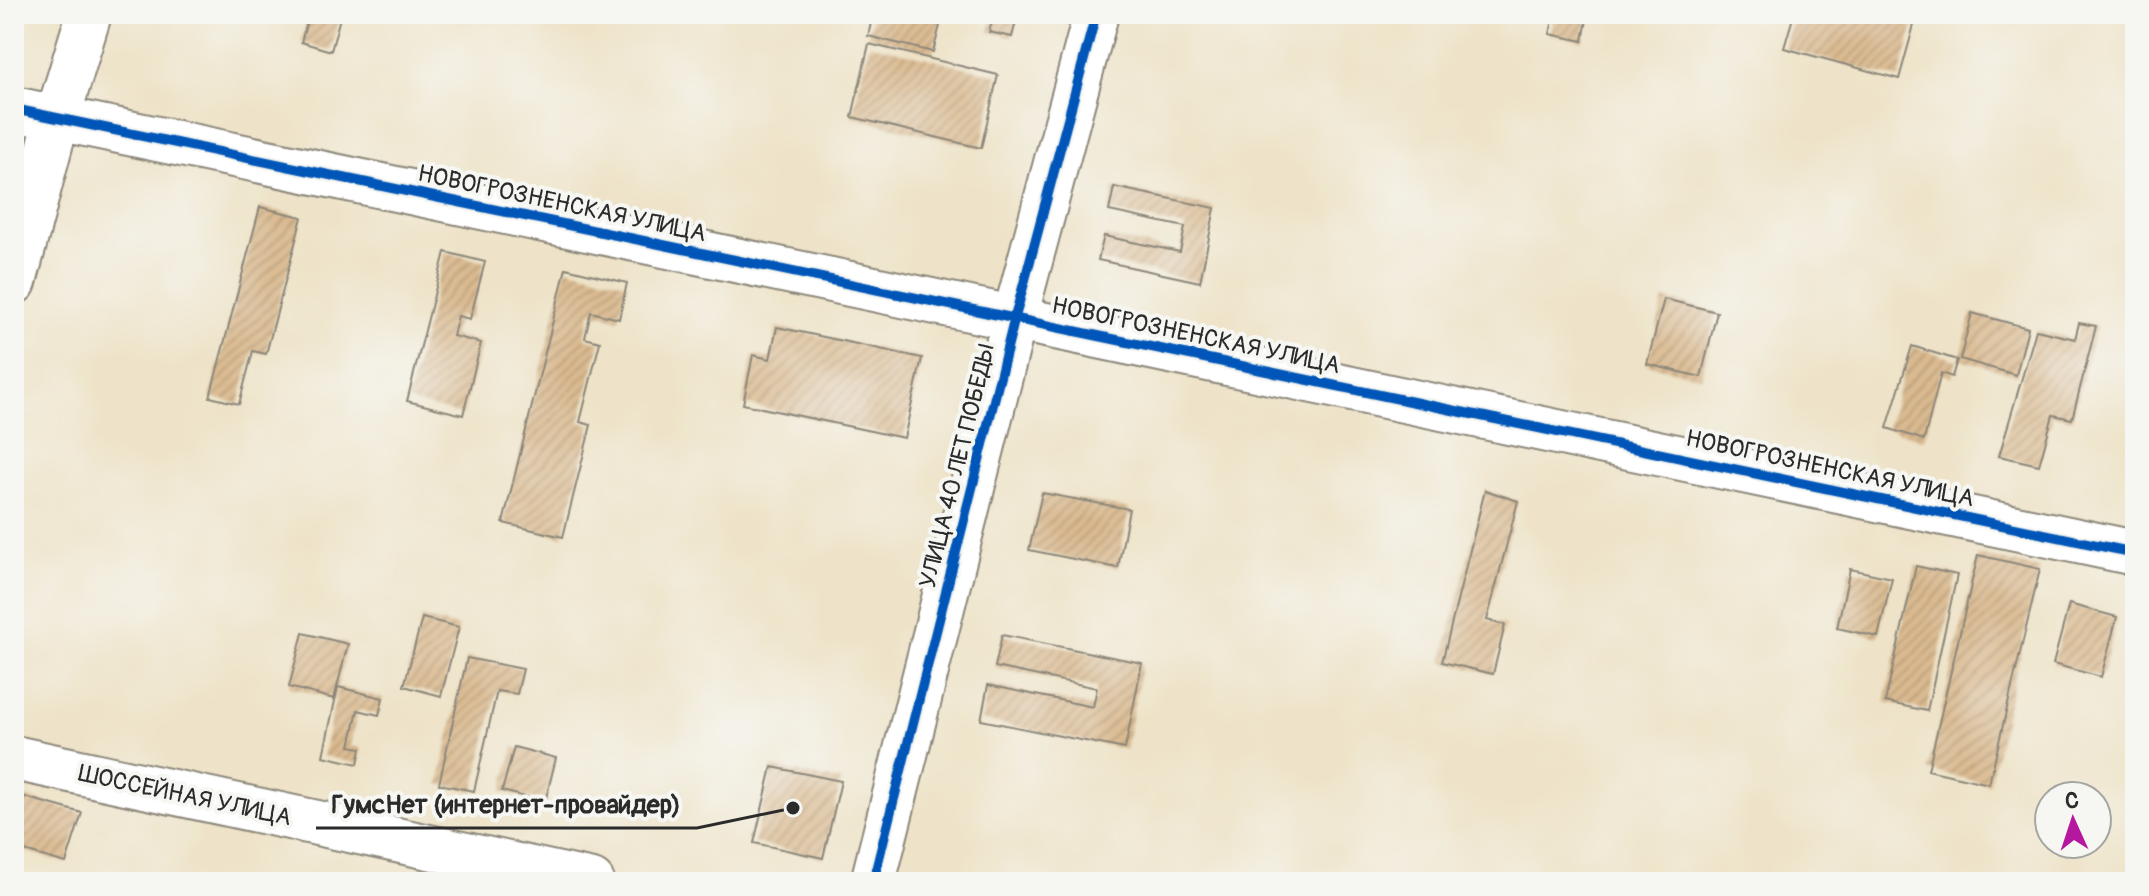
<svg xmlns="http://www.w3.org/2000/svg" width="2149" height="896" font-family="Pangolin,sans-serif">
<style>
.building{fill:url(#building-hatch)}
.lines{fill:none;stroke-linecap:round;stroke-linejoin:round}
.minor-casing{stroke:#8c877a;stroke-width:48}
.minor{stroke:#fff;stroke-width:44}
.cycleway-casing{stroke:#f6f6f2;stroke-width:15}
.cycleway{stroke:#0057b8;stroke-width:10}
.labels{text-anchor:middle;stroke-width:8;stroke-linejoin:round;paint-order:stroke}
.street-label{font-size:24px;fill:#2b2b2b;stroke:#f6f6f2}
.leader{fill:none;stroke:#2b2b2b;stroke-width:3}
.callout-dot{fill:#2b2b2b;stroke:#f6f6f2;stroke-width:3}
.callout-label{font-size:26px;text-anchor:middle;font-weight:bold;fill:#2b2b2b;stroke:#f6f6f2;stroke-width:8;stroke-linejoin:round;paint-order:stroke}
</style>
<defs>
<pattern id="building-hatch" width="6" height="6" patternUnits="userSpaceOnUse" patternTransform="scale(2)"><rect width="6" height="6" fill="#daba90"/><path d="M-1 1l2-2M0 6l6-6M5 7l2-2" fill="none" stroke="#bba07c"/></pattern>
</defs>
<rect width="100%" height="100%" fill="#f6f6f2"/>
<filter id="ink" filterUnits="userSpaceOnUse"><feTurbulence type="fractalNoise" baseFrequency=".0125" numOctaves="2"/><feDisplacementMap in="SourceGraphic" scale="16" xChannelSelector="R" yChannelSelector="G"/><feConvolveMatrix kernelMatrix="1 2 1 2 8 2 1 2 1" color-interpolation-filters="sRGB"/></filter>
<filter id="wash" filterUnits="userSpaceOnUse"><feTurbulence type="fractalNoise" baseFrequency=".006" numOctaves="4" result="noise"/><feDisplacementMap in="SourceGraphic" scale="32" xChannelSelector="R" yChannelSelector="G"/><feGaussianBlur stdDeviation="1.8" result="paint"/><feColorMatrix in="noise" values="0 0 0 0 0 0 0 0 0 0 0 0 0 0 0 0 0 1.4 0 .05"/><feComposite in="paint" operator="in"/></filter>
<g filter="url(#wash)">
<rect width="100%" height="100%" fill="#eee3c8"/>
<g id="blocks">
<!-- building -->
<path class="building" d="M309,14H341L331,51L301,42Z
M873,14H943L933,52L868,36Z
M994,14H1018L1012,37L989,32Z
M1554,14H1588L1583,41L1550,34Z
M1794,14H1917L1899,79L1784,48Z
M869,44L998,75L981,148L852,117Z
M1114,187L1215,208L1200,282L1098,260L1104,236L1180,252L1185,227L1109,211Z
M260,207L302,217L266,354L253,351L239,404L210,397Z
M445,252L485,262L470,319L458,316L453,336L481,343L463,415L407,401Z
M566,268L627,283L619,319L591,312L585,338L600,342L580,422L591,425L563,537L503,523Z
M1664,299L1717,312L1701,377L1647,364Z
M1972,313L2028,328L2016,375L1960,359Z
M2079,323L2096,326L2072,419L2053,415L2039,465L1999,456L2036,330L2075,339Z
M777,327L922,358L904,438L743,404L753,355L770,359Z
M1912,346L1957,360L1952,377L1941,373L1924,440L1887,428Z
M1485,490L1518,501L1487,620L1505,625L1493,674L1442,662Z
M1042,493L1129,509L1118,568L1029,550Z
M1978,555L2040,569L1989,784L1928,770Z
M1916,566L1957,575L1927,711L1885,702Z
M1850,569L1892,578L1878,637L1837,628Z
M2069,604L2117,617L2101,677L2053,664Z
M422,618L459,627L441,696L404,686Z
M303,633L348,644L334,699L289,687Z
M1002,635L1142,663L1125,749L981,720L988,685L1093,707L1097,688L995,667Z
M467,658L523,669L517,694L497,691L474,791L439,784Z
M338,687L383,698L379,715L358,710L350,746L361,748L358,764L323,756Z
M514,747L556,758L545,802L502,791Z
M772,767L841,781L823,858L754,843Z
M14,794L82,813L66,863L14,848Z"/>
</g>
</g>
<g filter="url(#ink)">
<use href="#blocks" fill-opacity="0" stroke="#8c877a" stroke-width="2"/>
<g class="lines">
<!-- minor casing -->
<g class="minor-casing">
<path id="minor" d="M14,109L2135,553
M14,282L57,119L89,14
M14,758L592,882
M873,882L1015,317L1096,14"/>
</g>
<!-- minor -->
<use href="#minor" class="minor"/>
<!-- cycleway casing -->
<g class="cycleway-casing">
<path id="cycleway" d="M14,109L2135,553
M873,882L1015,317L1096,14"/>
</g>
<!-- cycleway -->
<use href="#cycleway" class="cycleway"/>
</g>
</g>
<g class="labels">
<!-- street labels -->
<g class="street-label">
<text transform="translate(562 203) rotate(12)" y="8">НОВОГРОЗНЕНСКАЯ УЛИЦА</text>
<text transform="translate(1196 335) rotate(12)" y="8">НОВОГРОЗНЕНСКАЯ УЛИЦА</text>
<text transform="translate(957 466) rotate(-76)" y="8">УЛИЦА 40 ЛЕТ ПОБЕДЫ</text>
<text transform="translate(1830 468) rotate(12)" y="8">НОВОГРОЗНЕНСКАЯ УЛИЦА</text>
<text transform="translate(185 795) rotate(12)" y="8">ШОССЕЙНАЯ УЛИЦА</text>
</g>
</g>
<!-- callouts -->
<path class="leader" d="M793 808L697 828H316"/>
<circle class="callout-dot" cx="793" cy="808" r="8"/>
<g class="callout-label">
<text x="506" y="813">ГумсНет (интернет-провайдер)</text>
</g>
<!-- margin -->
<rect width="2149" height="896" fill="none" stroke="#f6f6f2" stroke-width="48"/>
<!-- north arrow -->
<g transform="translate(2073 820) rotate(357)"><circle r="38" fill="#f6f6f2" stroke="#a5a5a2" stroke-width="2"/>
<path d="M0-6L14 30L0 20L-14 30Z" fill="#b5179e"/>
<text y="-12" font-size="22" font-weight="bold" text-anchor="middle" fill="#2b2b2b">С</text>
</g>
</svg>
